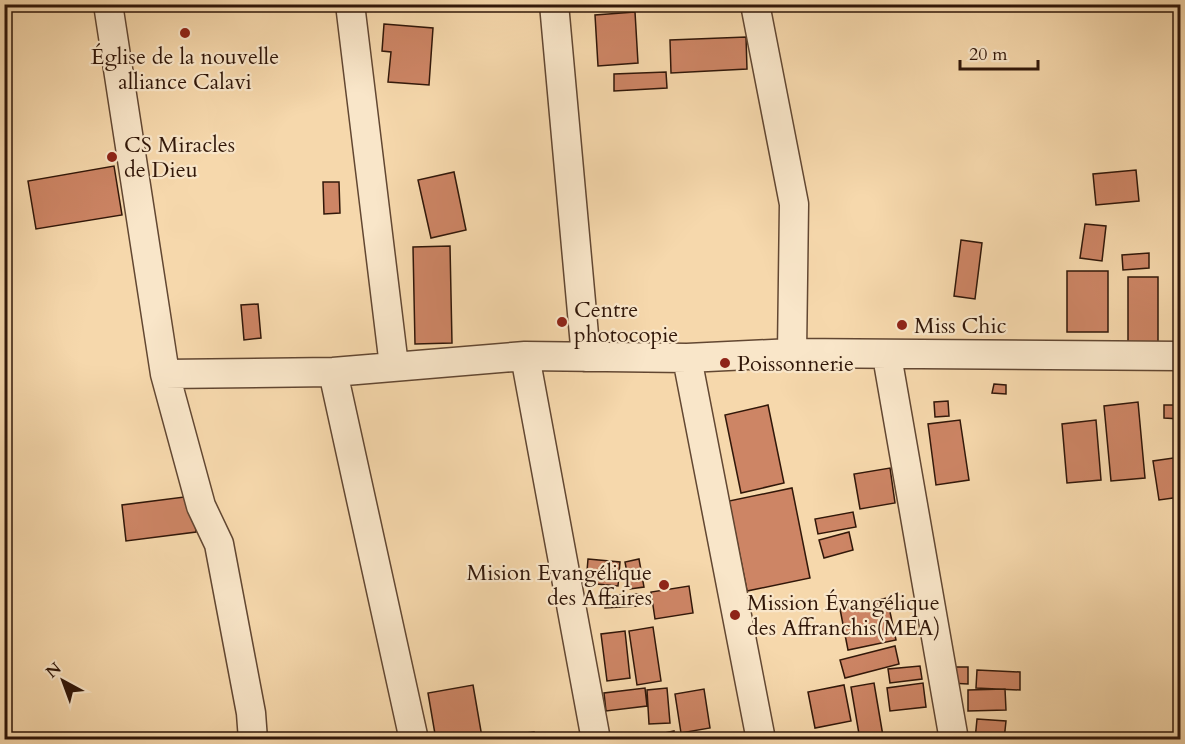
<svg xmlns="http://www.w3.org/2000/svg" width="1185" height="744" font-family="Cardo,serif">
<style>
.building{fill:#cd8565;stroke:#311709;stroke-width:1.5}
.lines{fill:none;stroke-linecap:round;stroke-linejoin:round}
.minor-casing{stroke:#624732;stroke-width:31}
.minor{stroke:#f9e6c9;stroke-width:28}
.poi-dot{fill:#8f2418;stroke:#f9e6c9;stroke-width:2}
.labels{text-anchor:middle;stroke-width:4.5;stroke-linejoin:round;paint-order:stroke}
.poi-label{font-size:22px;fill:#311709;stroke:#f9e6c9;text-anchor:start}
</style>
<rect width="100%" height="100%" fill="#f6d8ac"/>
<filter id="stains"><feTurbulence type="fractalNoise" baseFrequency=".00333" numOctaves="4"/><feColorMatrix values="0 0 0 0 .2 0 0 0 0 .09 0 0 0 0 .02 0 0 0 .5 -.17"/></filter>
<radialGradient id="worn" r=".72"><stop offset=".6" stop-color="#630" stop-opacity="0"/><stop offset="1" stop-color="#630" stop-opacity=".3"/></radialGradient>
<!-- building -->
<path class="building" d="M635,12L638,63L598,66L595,15Z
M384,24L433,28L429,85L388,82L391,52L382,51Z
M746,37L747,69L671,73L670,40Z
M666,72L667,88L614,91V74Z
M114,166L122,215L36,229L28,181Z
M1136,170L1139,201L1096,205L1093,174Z
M454,172L466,230L431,238L418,180Z
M323,182H339L340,213L324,214Z
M1085,224L1106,226L1102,261L1080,258Z
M961,240L982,243L975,299L954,296Z
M450,246L452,343L415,344L413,247Z
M1149,253V268L1123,270L1122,255Z
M1067,271H1108V332H1067Z
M1128,277H1158V345H1128Z
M258,304L261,338L244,340L241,305Z
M994,384L1006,385V394L992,393Z
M948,401L949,416L935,417L934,402Z
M1138,402L1145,478L1111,481L1104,406Z
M768,405L784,483L741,493L725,415Z
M1164,405H1180V419L1164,418Z
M960,420L969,480L936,485L928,424Z
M1096,420L1101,480L1067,483L1062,424Z
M1180,457V497L1159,500L1153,461Z
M890,468L895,503L860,509L854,474Z
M792,488L810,578L747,591L729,501Z
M192,496L196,532L126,541L122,505Z
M853,512L856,527L818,534L815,519Z
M849,532L853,550L824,558L819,540Z
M588,559L620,562L618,586L586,583Z
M639,559L644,587L630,589L625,562Z
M689,586L693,613L655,619L651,592Z
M638,594V606L605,608L604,596Z
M887,598L896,640L848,650L840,609Z
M653,627L661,681L637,685L629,631Z
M625,631L630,678L607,681L601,634Z
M895,646L899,664L845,678L840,660Z
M920,666L922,679L890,683L888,669Z
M950,667H968V684L949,683Z
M977,670L1020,672V690L976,688Z
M874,683L883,736L860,740L851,687Z
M923,683L926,707L890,711L887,688Z
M473,685L482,737L436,740L428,693Z
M844,685L851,721L815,728L808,692Z
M645,688L647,706L606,711L604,693Z
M667,688L670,723L649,724L647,690Z
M704,689L710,728L681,733L675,694Z
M1005,689L1006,710L968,711V690Z
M977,719L1006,721L1004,740H975Z
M674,731L675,740H633Z
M534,732L535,740H501L500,736Z
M778,733L802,734V740H778Z"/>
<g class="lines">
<!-- minor casing -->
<g class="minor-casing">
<path id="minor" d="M108,4L165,374L201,506L219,544L251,713L253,740
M350,4L394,366
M554,4L586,357
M755,4L794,204L792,353
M525,356L596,740
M887,356L954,740
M687,358L761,740
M333,372L414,740
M165,374L333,372L525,356L687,358L792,353L1180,356"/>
</g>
<!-- minor -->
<use href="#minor" class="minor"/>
</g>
<!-- markers -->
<g class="poi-dot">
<circle cx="185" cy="33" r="6"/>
<circle cx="112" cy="157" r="6"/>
<circle cx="562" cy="322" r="6"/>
<circle cx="902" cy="325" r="6"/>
<circle cx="725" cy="363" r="6"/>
<circle cx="664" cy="585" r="6"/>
<circle cx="735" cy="615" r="6"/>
</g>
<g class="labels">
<!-- poi labels -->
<g class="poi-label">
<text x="185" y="64" text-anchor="middle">Église de la nouvelle<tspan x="185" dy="25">alliance Calavi</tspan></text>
<text x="124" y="152">CS Miracles<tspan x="124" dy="25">de Dieu</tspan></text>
<text x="574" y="317">Centre<tspan x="574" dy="25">photocopie</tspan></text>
<text x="914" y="333">Miss Chic</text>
<text x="737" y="371">Poissonnerie</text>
<text x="652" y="580" text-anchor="end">Mision Evangélique<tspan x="652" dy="25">des Affaires</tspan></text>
<text x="747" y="610">Mission Évangélique<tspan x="747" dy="25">des Affranchis(MEA)</tspan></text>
</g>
</g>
<!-- margin -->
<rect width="1185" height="744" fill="none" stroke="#f6d8ac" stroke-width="24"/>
<rect x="6" y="6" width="1173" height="732" fill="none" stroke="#311709" stroke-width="3"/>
<rect x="12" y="12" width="1161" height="720" fill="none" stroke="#311709" stroke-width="1.5"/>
<!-- north arrow -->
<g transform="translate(63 681) rotate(319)" stroke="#f9e6c9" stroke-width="4.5" paint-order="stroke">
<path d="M0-4.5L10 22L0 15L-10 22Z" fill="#311709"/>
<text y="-9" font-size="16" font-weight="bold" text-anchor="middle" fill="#311709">N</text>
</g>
<!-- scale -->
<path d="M960 60v9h78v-9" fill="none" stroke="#311709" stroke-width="3"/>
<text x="969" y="60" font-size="18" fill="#311709" stroke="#f9e6c9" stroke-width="4.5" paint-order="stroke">20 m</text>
<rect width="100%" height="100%" filter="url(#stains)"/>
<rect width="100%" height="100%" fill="url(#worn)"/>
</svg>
